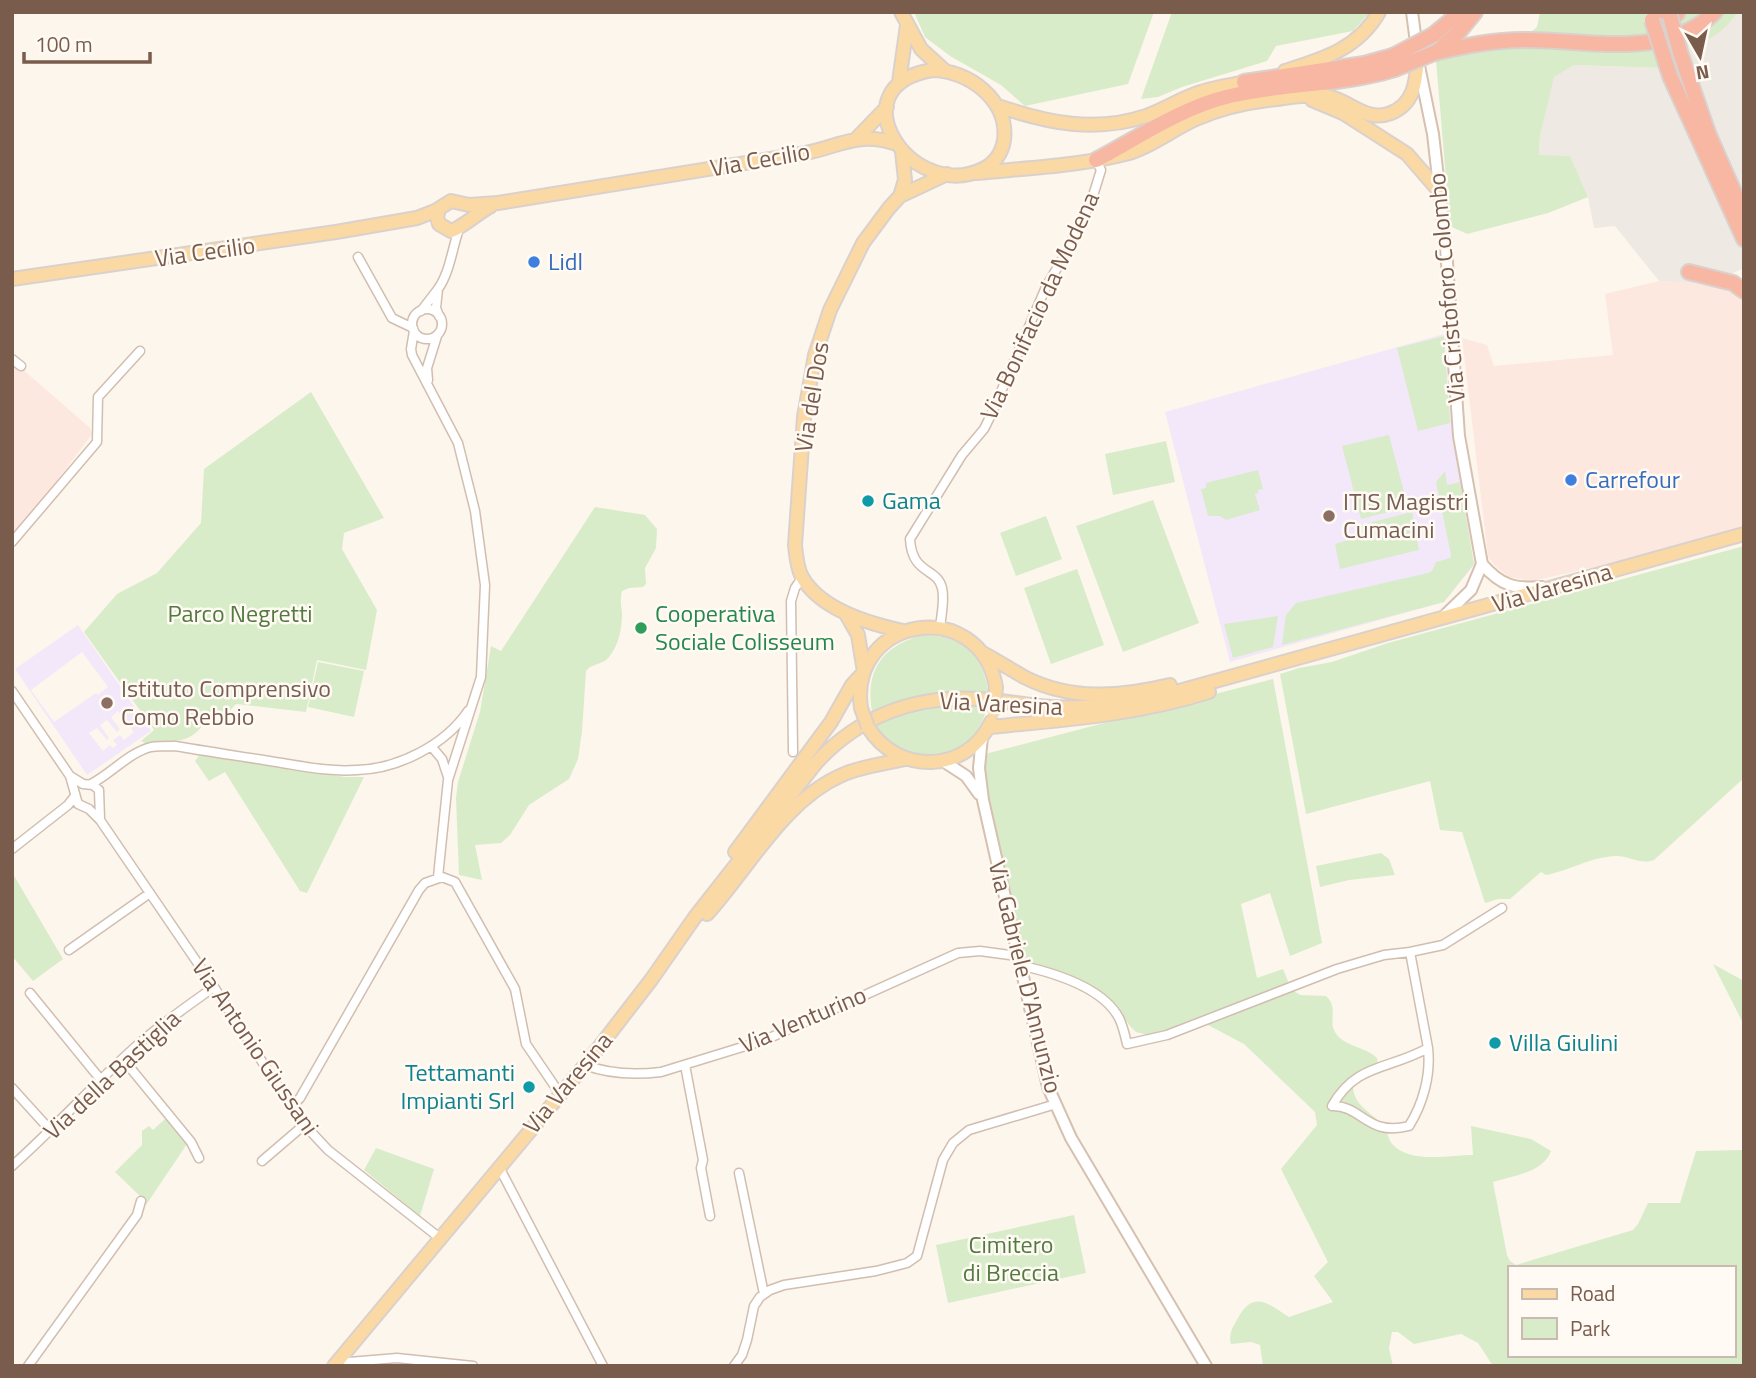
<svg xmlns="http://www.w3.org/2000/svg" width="1756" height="1378" font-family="'Titillium Web',sans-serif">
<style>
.commercial{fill:#fde8e0}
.industrial{fill:#efe9e4}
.education{fill:#f3e8fa;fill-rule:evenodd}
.green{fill:#d8ecc9;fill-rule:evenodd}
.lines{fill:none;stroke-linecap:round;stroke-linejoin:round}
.street-casing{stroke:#d1beb0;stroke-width:11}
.secondary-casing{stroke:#d6c0b0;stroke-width:14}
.primary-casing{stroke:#dad1cd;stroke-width:16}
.highway-casing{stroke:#dad1cd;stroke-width:18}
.street{stroke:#fff;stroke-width:8}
.secondary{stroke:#fff;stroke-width:10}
.primary{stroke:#fbd9a5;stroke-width:12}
.highway{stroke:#f7b7a3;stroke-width:14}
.primary-bridge-casing{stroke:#dad1cd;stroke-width:16;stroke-linecap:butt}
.highway-bridge-casing{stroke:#dad1cd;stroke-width:18;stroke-linecap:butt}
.primary-bridge{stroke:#fbd9a5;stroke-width:12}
.highway-bridge{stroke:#f7b7a3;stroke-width:14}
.shop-dot{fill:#3f7fe0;stroke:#fffaf3;stroke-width:2.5}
.culture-dot{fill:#0f9aa8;stroke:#fffaf3;stroke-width:2.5}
.education-dot{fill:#8d6e63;stroke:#fffaf3;stroke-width:2.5}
.leisure-dot{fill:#2e9e5b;stroke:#fffaf3;stroke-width:2.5}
.labels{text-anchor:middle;stroke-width:5;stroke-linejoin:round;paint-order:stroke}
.street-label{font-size:24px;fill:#7a5c4d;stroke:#fffaf3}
.shop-label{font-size:24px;fill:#366cbe;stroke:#fffaf3;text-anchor:start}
.culture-label{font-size:24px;fill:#0d838f;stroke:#fffaf3;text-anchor:start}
.education-label{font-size:24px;fill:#785e54;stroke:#fffaf3;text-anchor:start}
.park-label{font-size:24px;fill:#537a41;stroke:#fffaf3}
.leisure-label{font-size:24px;fill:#27864d;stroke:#fffaf3;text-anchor:start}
</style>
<rect width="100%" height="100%" fill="#fdf6ec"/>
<!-- commercial -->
<path class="commercial" d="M1659,281L1709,284L1744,297V526L1591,568L1533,581L1509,577L1494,565L1488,556L1462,338L1487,345L1494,366L1613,355L1605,294Z
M12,360L90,428L92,434L35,510L12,534Z"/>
<!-- industrial -->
<path class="industrial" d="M1738,12H1744V268L1709,284L1659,281L1615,226L1594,228L1588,197L1570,157L1539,156L1540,136L1553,77L1574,65L1662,68L1659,53L1731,21Z"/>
<!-- education -->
<path class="education" d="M1444,334L1451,424L1474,565L1444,602L1230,662L1165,412Z
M78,625L151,731L87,775L15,669ZM82,652L108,687L98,695L96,693L54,722L31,690ZM118,711L134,732L124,740L120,735L113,740L117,745L113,748L110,745L103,751L89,733L97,728L107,740L109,738L100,725L107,720L117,732L120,729L111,717Z"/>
<!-- green -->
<path class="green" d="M914,12H1154L1128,84L1025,106L1001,85L950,56L925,37Z
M1172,12H1370L1353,31L1276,46L1267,61L1182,87L1158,97L1141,99Z
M1540,12H1738C1715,43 1695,47 1659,53L1662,68L1574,65L1554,77L1540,136L1539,155L1570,156L1588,197L1548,213L1467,234L1450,226L1436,60L1515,46L1537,27Z
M1444,336L1450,423L1418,431L1397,348Z
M311,392L384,518L344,533L342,549L377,610L366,670L317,660L306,712L236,704L224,717L210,712C194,746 180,739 147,744L141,741L154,730L84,632L117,594L157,573L201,523L204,469Z
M1389,435L1408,507L1361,519L1342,446Z
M1166,441L1175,482L1113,495L1105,454Z
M1258,470L1263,489L1258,490V493L1255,494L1260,510L1226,520L1220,516H1208L1201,489L1206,488V483Z
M1445,471L1447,485L1460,482L1474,564L1444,602L1282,645L1286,615L1296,603L1428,573L1432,571L1436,562L1450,558L1451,555L1436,482Z
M1153,500L1199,623L1123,652L1076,526Z
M595,507L645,515L657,529L656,548L645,568L646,584L643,587L629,588L622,591C620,599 621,605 622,613C622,628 619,645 609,657C603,665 592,663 586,671L582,731L578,759L569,779L529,805L510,835L501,843L475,845L482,880L459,875L456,798L458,782L480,712L491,646L501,651Z
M1412,512L1419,550L1340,569L1335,544L1359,537L1357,526Z
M1046,516L1062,559L1016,576L1000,533Z
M1744,546V778L1654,860C1640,865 1630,856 1616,856C1590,857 1569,871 1546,875L1541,872L1510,899H1498L1485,903L1462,832L1440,830L1430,781L1306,814L1280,674L1299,668L1332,662L1388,643Z
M1077,569L1104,645L1051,664L1024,588Z
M1278,616L1273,647L1233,658L1224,624Z
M923,635C963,635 984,656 989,695C944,691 913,694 872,712C865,670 882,646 923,635Z
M318,662L364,671L354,717L308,707Z
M1273,679L1322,943L1290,956L1270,893L1241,904L1257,978L1283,969L1290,986L1165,1031L1148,1035L1136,1032C1126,1024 1121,1010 1112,1001C1089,978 1056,970 1026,963L987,794L984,770L985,754Z
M949,703L988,706C983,720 978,733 966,744C938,768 891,755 875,723L909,710Z
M201,753L345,777H364L307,893L300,891L225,772L209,781L195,761Z
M1381,853L1389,859L1395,875L1349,880L1320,887L1316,866Z
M13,874L63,959L33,981L12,956Z
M1713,964L1744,981V1025Z
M1291,989L1300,995L1326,996C1339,1008 1328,1021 1335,1032C1344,1047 1365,1046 1377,1058L1378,1065L1353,1086C1353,1105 1371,1112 1382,1124C1387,1130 1388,1138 1392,1144C1410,1164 1449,1155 1473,1155L1471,1126L1531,1139L1551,1151C1543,1173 1514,1175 1493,1182L1507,1255L1510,1261L1516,1265L1633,1230L1638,1224L1648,1203H1680L1696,1151L1744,1150V1366H1493L1478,1343L1461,1334L1414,1344L1398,1332H1392L1389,1348L1393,1366H1263L1260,1345L1251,1342L1231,1344C1228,1334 1233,1327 1238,1318C1253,1290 1268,1303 1289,1317L1333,1302L1314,1276L1328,1262L1281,1169L1317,1125L1315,1112L1244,1044L1206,1024ZM1509,1268H1733V1355H1509Z
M166,1118L187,1144L146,1205L143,1199L115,1172L142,1145V1131L149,1126L153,1130Z
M376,1148L434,1169L420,1216L364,1170Z
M1074,1215L1086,1273L948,1303L936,1245Z"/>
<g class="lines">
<!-- street casing -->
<g class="street-casing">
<path id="street" d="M358,257L392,318L413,328
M438,289C450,272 452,249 459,229
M412 324a15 15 0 1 1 30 0a15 15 0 1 1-30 0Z
M421,311L438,289L436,308L439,316
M414,331L411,349L412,355L458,443L475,511L485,585L481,677L448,780L438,877
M12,359L21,366
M428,380L427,368L437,336
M12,542L97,442L98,397L140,351
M940,628C941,616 945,600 942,588C937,567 912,575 910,539L962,455L984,429L991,415L1046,287L1067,251L1092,199L1101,170L1096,160
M12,691L70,776L78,804L89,809L100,820L214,987L299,1119L328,1150L441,1239
M431,746L442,759L448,777
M793,752L791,601L795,588L802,578
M70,776L83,784L93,785L99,790L100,819
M91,784C111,774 128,753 151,747C158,746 167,746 175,746C210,752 246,757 282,763C307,767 331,772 357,770C398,769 445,745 468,711
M12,849L68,805L75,796
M69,950L150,893
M1410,952L1443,945L1502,908
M1019,965C1051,972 1102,986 1119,1018C1123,1026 1125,1035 1127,1044L1167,1035L1337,969L1384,955L1410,952L1428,1048C1389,1070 1356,1063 1332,1106C1362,1105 1367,1137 1409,1126C1423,1104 1431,1075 1428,1048
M30,993L101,1080
M123,1059L191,1142L199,1158
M585,1065C609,1074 636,1075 661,1072L765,1040L958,953L980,951L1017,956
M685,1065L703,1160L701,1168L710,1216
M12,1088L51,1131
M291,1107L300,1098L419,890L425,883L442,877L455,882L515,989L526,1044L560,1094
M262,1161L304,1125
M12,1166C54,1129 91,1087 133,1049C158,1026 186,1007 214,987
M499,1167L603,1366
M739,1173L764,1294
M337,1363L397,1358L473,1366
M28,1366L137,1215L141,1201
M734,1366L742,1355L747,1340L754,1306L760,1297L770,1290L784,1285L876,1271L907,1263L917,1256L943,1160L953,1143L969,1130L1056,1104"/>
</g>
<!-- secondary casing -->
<g class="secondary-casing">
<path id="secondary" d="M1412,12L1417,50
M1419,66L1433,134L1446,248L1459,436L1482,564C1501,586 1515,589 1542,587
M1443,617L1471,590L1482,564
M982,737L979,768L983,800L1048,1087L1071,1138L1206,1366
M943,761L966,776L979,794"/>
</g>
<!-- primary casing -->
<g class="primary-casing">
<path id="primary" d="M901,12L921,49L944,70
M932,70C968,70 1009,100 1004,140C1002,153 995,163 983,169C912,204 834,87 932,70Z
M1285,71C1323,59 1358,49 1379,12
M899,82L907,25
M1312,100L1343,113L1407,154L1439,191
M998,106C1048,123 1095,133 1146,116C1165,109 1182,98 1201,92C1218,86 1236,85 1254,80
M856,139L887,107
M976,173C1026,168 1080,166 1129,153C1153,146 1173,129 1196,119C1218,109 1243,103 1268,100C1287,98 1308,93 1326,96C1350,100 1366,123 1391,113C1414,104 1416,82 1418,60
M900,196L905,180L902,151
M439,209L437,217L439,224L451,231C460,229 479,212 491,206
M12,279L336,232L417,218L435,211L451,201L469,205L498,203C599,186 700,170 801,154C837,148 856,131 894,143
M846,614L858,635L864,672
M903,631C870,624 820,609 802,577C797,568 796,555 795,545L804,417L815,355L830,310L863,243L889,208L900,196L947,174
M981,652C996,660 1010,669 1024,677C1071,701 1120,697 1170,685
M861,708C848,616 980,595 996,687
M868,727C897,775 967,774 991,722
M989,727C1063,720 1137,715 1209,692
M735,852L831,722L852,685L864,672
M707,914C749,868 784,800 842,775C862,766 884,764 905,759
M334,1366L590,1059L651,980L695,917L816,763C859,716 915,695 978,699C1003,700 1028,706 1053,707C1087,709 1121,704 1154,698L1744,534"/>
</g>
<!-- highway casing -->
<g class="highway-casing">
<path id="highway" d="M1658,12L1660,19
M1677,12V14
M1433,35L1461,12
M1438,50L1458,33L1475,12
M1434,53C1464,46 1493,40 1524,40C1586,39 1665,61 1715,12
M1244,82L1364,64L1393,56
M1708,133L1744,215
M1697,135L1744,239
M1096,160C1138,138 1179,109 1226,97C1281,83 1340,86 1395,69
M1689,272L1733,283L1744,291"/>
</g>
<!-- street -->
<use href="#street" class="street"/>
<!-- secondary -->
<use href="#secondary" class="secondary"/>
<!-- primary -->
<use href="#primary" class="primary"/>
<!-- highway -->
<use href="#highway" class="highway"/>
<!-- primary-bridge casing -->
<g class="primary-bridge-casing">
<path id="primary-bridge" d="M861,708L868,727
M994,712L996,687"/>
</g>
<!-- highway-bridge casing -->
<g class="highway-bridge-casing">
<path id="highway-bridge" d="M1670,16L1680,52L1708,133
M1652,20L1670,76L1697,135
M1393,56L1433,35
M1395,69L1434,53"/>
</g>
<!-- primary-bridge -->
<use href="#primary-bridge" class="primary-bridge"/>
<!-- highway-bridge -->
<use href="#highway-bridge" class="highway-bridge"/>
</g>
<!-- markers -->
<g class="shop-dot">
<circle cx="534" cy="262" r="7"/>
<circle cx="1571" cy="480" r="7"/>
</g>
<g class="culture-dot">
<circle cx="868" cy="501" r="7"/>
<circle cx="1495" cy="1043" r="7"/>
<circle cx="529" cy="1087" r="7"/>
</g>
<g class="education-dot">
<circle cx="1329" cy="516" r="7"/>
<circle cx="107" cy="703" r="7"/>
</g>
<circle class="leisure-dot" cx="641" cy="628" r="7"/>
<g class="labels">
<!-- street labels -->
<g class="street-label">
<text transform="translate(760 160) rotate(-10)" y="8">Via Cecilio</text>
<text transform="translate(205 252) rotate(-8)" y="8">Via Cecilio</text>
<text transform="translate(1447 288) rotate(-95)" y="8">Via Cristoforo Colombo</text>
<text transform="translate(1040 306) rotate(-65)" y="8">Via Bonifacio da Modena</text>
<text transform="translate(812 397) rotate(-81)" y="8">Via del Dos</text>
<text transform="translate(1552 588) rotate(-16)" y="8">Via Varesina</text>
<text transform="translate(1001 704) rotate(3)" y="8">Via Varesina</text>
<text transform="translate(1025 977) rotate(76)" y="8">Via Gabriele D'Annunzio</text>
<text transform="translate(803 1020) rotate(-23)" y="8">Via Venturino</text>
<text transform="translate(255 1047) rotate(56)" y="8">Via Antonio Giussani</text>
<text transform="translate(112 1075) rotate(-43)" y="8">Via della Bastiglia</text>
<text transform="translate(568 1083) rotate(-50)" y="8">Via Varesina</text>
</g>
<!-- shop labels -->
<g class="shop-label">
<text x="548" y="270">Lidl</text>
<text x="1585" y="488">Carrefour</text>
</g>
<!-- culture labels -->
<g class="culture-label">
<text x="882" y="509">Gama</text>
<text x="1509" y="1051">Villa Giulini</text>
<text x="515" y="1081" text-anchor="end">Tettamanti<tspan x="515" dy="28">Impianti Srl</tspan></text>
</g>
<!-- education labels -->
<g class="education-label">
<text x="1343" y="510">ITIS Magistri<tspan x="1343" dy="28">Cumacini</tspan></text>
<text x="121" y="697">Istituto Comprensivo<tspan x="121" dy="28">Como Rebbio</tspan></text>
</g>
<!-- park labels -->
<g class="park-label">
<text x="240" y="622">Parco Negretti</text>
<text x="1011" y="1253">Cimitero<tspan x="1011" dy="28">di Breccia</tspan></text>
</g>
<!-- leisure labels -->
<g class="leisure-label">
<text x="655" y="622">Cooperativa<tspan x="655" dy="28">Sociale Colisseum</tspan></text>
</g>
</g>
<!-- border -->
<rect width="1756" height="1378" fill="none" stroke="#7a5c4d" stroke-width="28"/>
<!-- legend -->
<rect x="1508" y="1266" width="228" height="91" fill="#fffaf3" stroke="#cabbb1" stroke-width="2"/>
<rect x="1522" y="1289" width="35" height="10" fill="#fbd9a5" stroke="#cabbb1" stroke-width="2"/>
<text x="1570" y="1301" font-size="21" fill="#7a5c4d">Road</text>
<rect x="1522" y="1318" width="35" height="21" fill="#d8ecc9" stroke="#cabbb1" stroke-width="2"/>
<text x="1570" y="1336" font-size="21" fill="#7a5c4d">Park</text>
<!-- north arrow -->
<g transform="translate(1700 56) rotate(171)" stroke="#fffaf3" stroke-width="5" paint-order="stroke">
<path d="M0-5L12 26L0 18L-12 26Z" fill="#7a5c4d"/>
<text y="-10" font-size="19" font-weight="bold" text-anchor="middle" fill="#7a5c4d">N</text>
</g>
<!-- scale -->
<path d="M24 52v10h126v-10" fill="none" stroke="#7a5c4d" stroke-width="3.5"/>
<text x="35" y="52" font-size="21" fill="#7a5c4d" stroke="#fffaf3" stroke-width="5" paint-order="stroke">100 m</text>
</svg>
